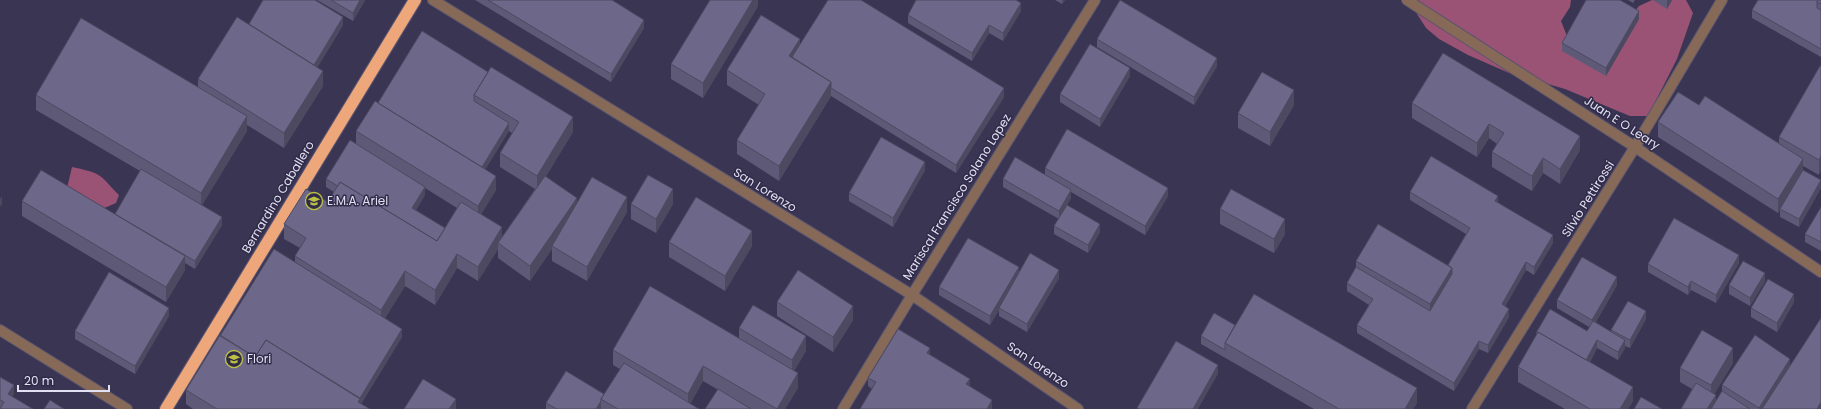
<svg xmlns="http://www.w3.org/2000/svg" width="1821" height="409" font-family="Poppins,sans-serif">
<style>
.forest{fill:#9a5374}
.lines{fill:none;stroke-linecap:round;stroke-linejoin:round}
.minor-casing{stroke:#585470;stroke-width:12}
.highway-casing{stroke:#585470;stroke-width:14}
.minor{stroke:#876957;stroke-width:10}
.highway{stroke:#eea67b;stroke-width:12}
.wall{fill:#5e5976;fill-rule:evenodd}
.shaded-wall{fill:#4c4960}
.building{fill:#6d6889;stroke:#4c4960}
.labels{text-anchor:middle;stroke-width:3;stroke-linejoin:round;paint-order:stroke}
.street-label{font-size:12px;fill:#e2e0f3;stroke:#302b48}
.poi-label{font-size:12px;fill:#e2e0f3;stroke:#302b48;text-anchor:start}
</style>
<rect width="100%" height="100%" fill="#3a3553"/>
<!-- forest -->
<path class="forest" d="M1408,0H1571L1570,7L1561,21L1567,36L1608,44L1639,6L1652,0H1686L1693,13L1677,59L1648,116H1630L1565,89L1548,84L1532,82L1516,76L1468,55L1439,39L1426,28Z
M72,167C81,169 93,171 100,176C105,179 113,190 119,195L116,203L102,209L67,188Z"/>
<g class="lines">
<!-- minor casing -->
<g class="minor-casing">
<path id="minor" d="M433,0L912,295L1078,409
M1407,0L1635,147L1821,272
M0,330L127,409
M843,409L912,295L1095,0
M1472,409L1635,147L1722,0"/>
</g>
<!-- highway casing -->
<g class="highway-casing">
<path id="highway" d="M166,409L415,0"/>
</g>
<!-- minor -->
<use href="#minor" class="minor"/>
<!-- highway -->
<use href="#highway" class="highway"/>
</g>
<!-- wall -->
<path class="wall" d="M317,0H365L353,21Z
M475,0H612L644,28L611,82Z
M758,0V6L703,98L671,79V64Z
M1055,0H1065L1062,4Z
M1628,0H1635L1633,3Z
M1653,0H1672L1667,9Z
M1821,0V57L1752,18V10Z
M1021,11L1003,41L989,33L972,61L908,23V15Z
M1639,19L1606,76L1562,51V43Z
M249,24L343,25L317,68L323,86L284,148L247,125V131L202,205L222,225L195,269L185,263V270L166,302L22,216V201L115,214L140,171L36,110V95L198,87V79Z
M422,31L573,132L546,176L577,202L627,212L587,281L552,261V249L530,281L498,258V249L478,281L457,268L435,305L405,286L385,318L402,337L361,404L370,409H193L186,404V390L220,336L295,262V256L300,248L284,239V224L328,202L334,192L326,187V179L356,144V131L378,103ZM509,131L512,133L500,153V167L535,189L502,237L481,214L496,190L485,169ZM425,188L457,208L445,228L416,210L425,195Z
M1097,39L1217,66L1194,105L1097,47Z
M800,45L1004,97L956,173L831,96L779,181L737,154V140L759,105L727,85V70Z
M1443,53L1580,150L1560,184L1543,173L1532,191L1492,167V152L1497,144L1489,138L1477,157L1412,118V103Z
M1820,66L1819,175L1803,166V170L1821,188L1799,227L1780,217V210L1778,213L1658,137V122L1699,105L1779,143V137Z
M1130,76L1100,127L1060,102V94Z
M1294,105L1270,146L1238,128V113Z
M1045,168L1168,196L1145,235L1071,192V198L1067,205L1100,232L1088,253L1054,234V226L1059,219L1003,187V179L1045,174Z
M925,170L893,227L849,201V193Z
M1410,192L1498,202L1553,243L1534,275L1526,270L1505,306L1509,317L1488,353L1479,349L1454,391L1357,333V325L1369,305L1347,291V283L1356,267V261L1448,265L1466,234L1410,200Z
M631,204H673L656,233L631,219Z
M1821,207V251L1805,242V234Z
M1220,209L1285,234L1274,253L1220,224Z
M669,242L752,246L725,291L669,257Z
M1739,263L1716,303L1691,290L1688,295L1648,272V264Z
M1019,273L1059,278L1027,332L999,316V310L990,325L939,295V287Z
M1765,281L1750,306L1729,294V285Z
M1617,285L1596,322L1611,332V330L1646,319L1630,348L1625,346V348L1618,360L1597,348L1590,362L1633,401L1628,409H1565L1518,382V367L1536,336V333L1587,331L1589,327L1557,308V300Z
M777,302L853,320L833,352L777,316Z
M1794,302L1777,332L1751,317V308Z
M169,316L135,374L75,339V331Z
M1235,325L1417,403L1413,409H1314L1201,344V336Z
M739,328L806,351L794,371L798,388L785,409H751L703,381L690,404L699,409H546V403L604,394L620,369L613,365V350L739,339Z
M930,355L970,386L992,408L872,389L868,386V378Z
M1733,363L1714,394L1716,402L1722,391V385L1790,365L1821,409H1681L1692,389L1680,382V368Z
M0,377L14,394L12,396L0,409Z"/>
<!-- shaded-wall -->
<path class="shaded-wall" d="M360,0H365L353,21V13Z
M753,0H758V6L703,98V83Z
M1062,0H1065L1062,4Z
M1668,0H1672L1667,9V1Z
M1021,3V11L1003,41V33Z
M1639,11V19L1606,76V68Z
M343,17V25L314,73V65Z
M644,20V28L611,82V74Z
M989,25V33L972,61V53Z
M800,39V53L793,64L789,56Z
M1217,58V66L1194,105V97Z
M1130,68V76L1100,127V119Z
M323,71V86L284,148V133Z
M831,82V96L779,181V166Z
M1004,88V97L956,173V165Z
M1294,90V105L1270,146V132Z
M247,116V131L201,207V193Z
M573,117V132L537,190V176Z
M509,123V131L479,180V172Z
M1489,124V138L1477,157V143Z
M1580,136V150L1560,184V169Z
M1821,156V171L1819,175V160Z
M1543,158V173L1532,191V176Z
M1803,159V173L1778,213V199Z
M925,162V170L893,227V218Z
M496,176V190L478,220V206Z
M1821,180V188L1799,227V219Z
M425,187V195L412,216V208Z
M1168,188V196L1145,235V226Z
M673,189V204L656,233V219Z
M1071,190V198L1059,219V211Z
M2,196V204L0,207V199Z
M1498,196V204L1495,201Z
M627,197V212L587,281V267Z
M577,198V213L552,246V249L530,281V266Z
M222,217V225L195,269V261Z
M1285,219V234L1274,253V239Z
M1100,224V232L1088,253V245Z
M502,227V242L498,243V249L478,281V267Z
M752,231V246L725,291V276Z
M1553,235V243L1534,275V267Z
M457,254V268L435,305V290Z
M1739,255V263L1716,303V295Z
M185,256V270L166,302V287Z
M1526,262V270L1502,312V304Z
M1019,267V275L999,308V310L990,325V316Z
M1452,268V282L1430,319V304Z
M1059,270V278L1027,332V324Z
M405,271V286L381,324V310Z
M1765,273V281L1750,306V298Z
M1617,277V285L1592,329V320Z
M1691,281V290L1688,295V287Z
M1794,294V302L1777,332V323Z
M853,306V320L833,352V337Z
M169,308V316L135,374V366Z
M1509,309V317L1488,353V345Z
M1646,311V319L1630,348V340Z
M402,329V337L360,405L357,403Z
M806,336V351L792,374V360Z
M1597,340V348L1585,370V362Z
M1625,340V348L1618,360V352Z
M1479,341V349L1454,391V383Z
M930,348V356L927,353Z
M1733,348V363L1711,400V385Z
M1790,359V373L1768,409H1759Z
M1218,365V374L1198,409H1193Z
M703,366V381L688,408V394Z
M798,373V388L785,409H777Z
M970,379V387L966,384Z
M14,385V394L8,402V394Z
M1633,387V401L1628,409H1620Z
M1417,388V403L1413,409H1405Z
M1716,395V403L1712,409H1707Z
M456,399V409H449Z
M992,400V409H987Z
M601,401V409H596Z
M1821,402V409H1817Z"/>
<!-- building -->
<path class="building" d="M263,0H315L343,17L314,65L249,24Z
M331,0H360L353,13Z
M488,0H612L644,20L611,74Z
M710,0H753L703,83L671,64Z
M828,0H861L1004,88L956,165L831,88V82L792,57Z
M916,0H1016L1021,3L1003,33L989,25L972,53L908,15Z
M1120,0L1217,58L1194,97L1097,39Z
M1586,0H1620L1639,11L1606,68L1562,43Z
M1758,0H1818L1817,2V8L1821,10V49L1752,10Z
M1818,0H1821V4L1817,2Z
M761,15L800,39L789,56L831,82L779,166L737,140L765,94L727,70Z
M237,17L323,71L284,133L198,79Z
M81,18L247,116L201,193L36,95Z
M422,31L488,72L474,95V101L509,123L482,167L378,103Z
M1090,44L1130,68L1100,119L1060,94Z
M1443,53L1580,136L1560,169L1543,158L1532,176L1492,152L1504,133L1489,124L1477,143L1412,103Z
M1820,66H1821V156L1819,160L1779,137Z
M491,67L573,117L537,176L500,153L519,122L474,95Z
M1262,72L1294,90L1270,132L1238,113Z
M1678,92L1699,105L1705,96L1803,159L1778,199L1658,122Z
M375,101L496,176L478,206L356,131Z
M1067,129L1168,188L1145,226L1045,168Z
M881,137L925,162L893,218L849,193Z
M350,140L425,187L412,208L445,228L437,241L340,182L338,186L326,179Z
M1431,156L1498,196L1495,201L1553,235L1534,267L1526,262L1502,304L1509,309L1488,345L1479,341L1454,383L1357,325L1373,299L1347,283L1356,267L1430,311L1452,274V268L1448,265L1470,228L1410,192Z
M1015,157L1071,190L1059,211L1003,179Z
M141,169L222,217L195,261L115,214Z
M41,170L185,256L166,287L22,201Z
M1803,170L1821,180L1799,219L1780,209Z
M648,175L673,189L656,219L631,204Z
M545,176L577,198L530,266L498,243Z
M592,177L627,197L587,267L552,246Z
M340,182L437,241L461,202L502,227L478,267L457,254L435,290L405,271L381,310L295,256L306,238L284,224L306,189L328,202Z
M1231,189L1285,219L1274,239L1220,209Z
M696,197L752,231L725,276L669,242Z
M1067,205L1100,224L1088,245L1054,226Z
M1821,207V242L1805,234Z
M1674,218L1739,255L1716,295L1691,281L1688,287L1648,264Z
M1378,224L1452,268L1430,304L1356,261Z
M968,238L1019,267L990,316L939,287Z
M274,249L402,329L360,398L266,340L255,357L220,336Z
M1030,253L1059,270L1027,324L999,308Z
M1582,257L1617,277L1592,320L1557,300Z
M1743,261L1765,273L1750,298L1729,285Z
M798,270L853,306L833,337L777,302Z
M109,272L169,308L135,366L75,331Z
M1768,279L1794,294L1777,323L1751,308Z
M650,286L798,373L777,409L703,366L688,394L613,350Z
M1254,294L1417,388L1405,409H1339L1225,343Z
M1628,301L1646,311L1630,340L1611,330Z
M753,305L806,336L792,360L739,328Z
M1550,309L1587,331L1593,321L1625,340L1618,352L1597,340L1586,360L1538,332L1537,334L1536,333Z
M1214,313L1235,325L1225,343V350L1201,336Z
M1821,318V402L1817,409H1762Z
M898,329L930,348L927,353L970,379L966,384L992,400L987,409H860L876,382L868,378Z
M1702,330L1733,348L1711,385L1680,368Z
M1538,332L1633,387L1620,409H1590L1518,367Z
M220,335L255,357L266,340L360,399L358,402L370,409H217L186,390Z
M1755,335L1790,359L1759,408L1722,385Z
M1176,341L1218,365L1193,409H1139L1137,408Z
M624,363L699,409H618L601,399Z
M566,371L604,394L601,399V401L596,409H557L546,403Z
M0,377L14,385L8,394L33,409H0L4,402L0,400Z
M423,379L456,399L449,409H404Z
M1696,383L1716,395L1707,409H1681Z
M718,389L751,409H705Z
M1722,391L1750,409H1711Z
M1641,397L1662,409H1634Z
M50,400L64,409H44Z"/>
<!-- icons -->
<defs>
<g id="school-ring" transform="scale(0.9)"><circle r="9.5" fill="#302b48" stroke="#bbc045" stroke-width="1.5"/><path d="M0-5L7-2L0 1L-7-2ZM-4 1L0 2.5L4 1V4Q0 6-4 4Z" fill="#bbc045"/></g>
</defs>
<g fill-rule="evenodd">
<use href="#school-ring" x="314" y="201"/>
<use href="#school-ring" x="234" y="359"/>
</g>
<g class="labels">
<!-- street labels -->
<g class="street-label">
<text transform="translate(1622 123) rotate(33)" y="4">Juan E O Leary</text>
<text transform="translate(765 190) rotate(32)" y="4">San Lorenzo</text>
<text transform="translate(278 197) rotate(-59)" y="4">Bernardino Caballero</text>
<text transform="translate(957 197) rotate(-58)" y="4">Mariscal Francisco Solano Lopez</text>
<text transform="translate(1588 199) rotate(-58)" y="4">Silvio Pettirossi</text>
<text transform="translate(1038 365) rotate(34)" y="4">San Lorenzo</text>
</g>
<!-- poi labels -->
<g class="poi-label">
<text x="327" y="205">E.M.A. Ariel</text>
<text x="247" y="363">Flori</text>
</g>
</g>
<!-- scale -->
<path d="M18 385v6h91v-6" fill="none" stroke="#e2e0f3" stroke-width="2"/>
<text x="24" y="385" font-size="12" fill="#e2e0f3" stroke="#302b48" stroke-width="3" paint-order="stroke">20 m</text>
</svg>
